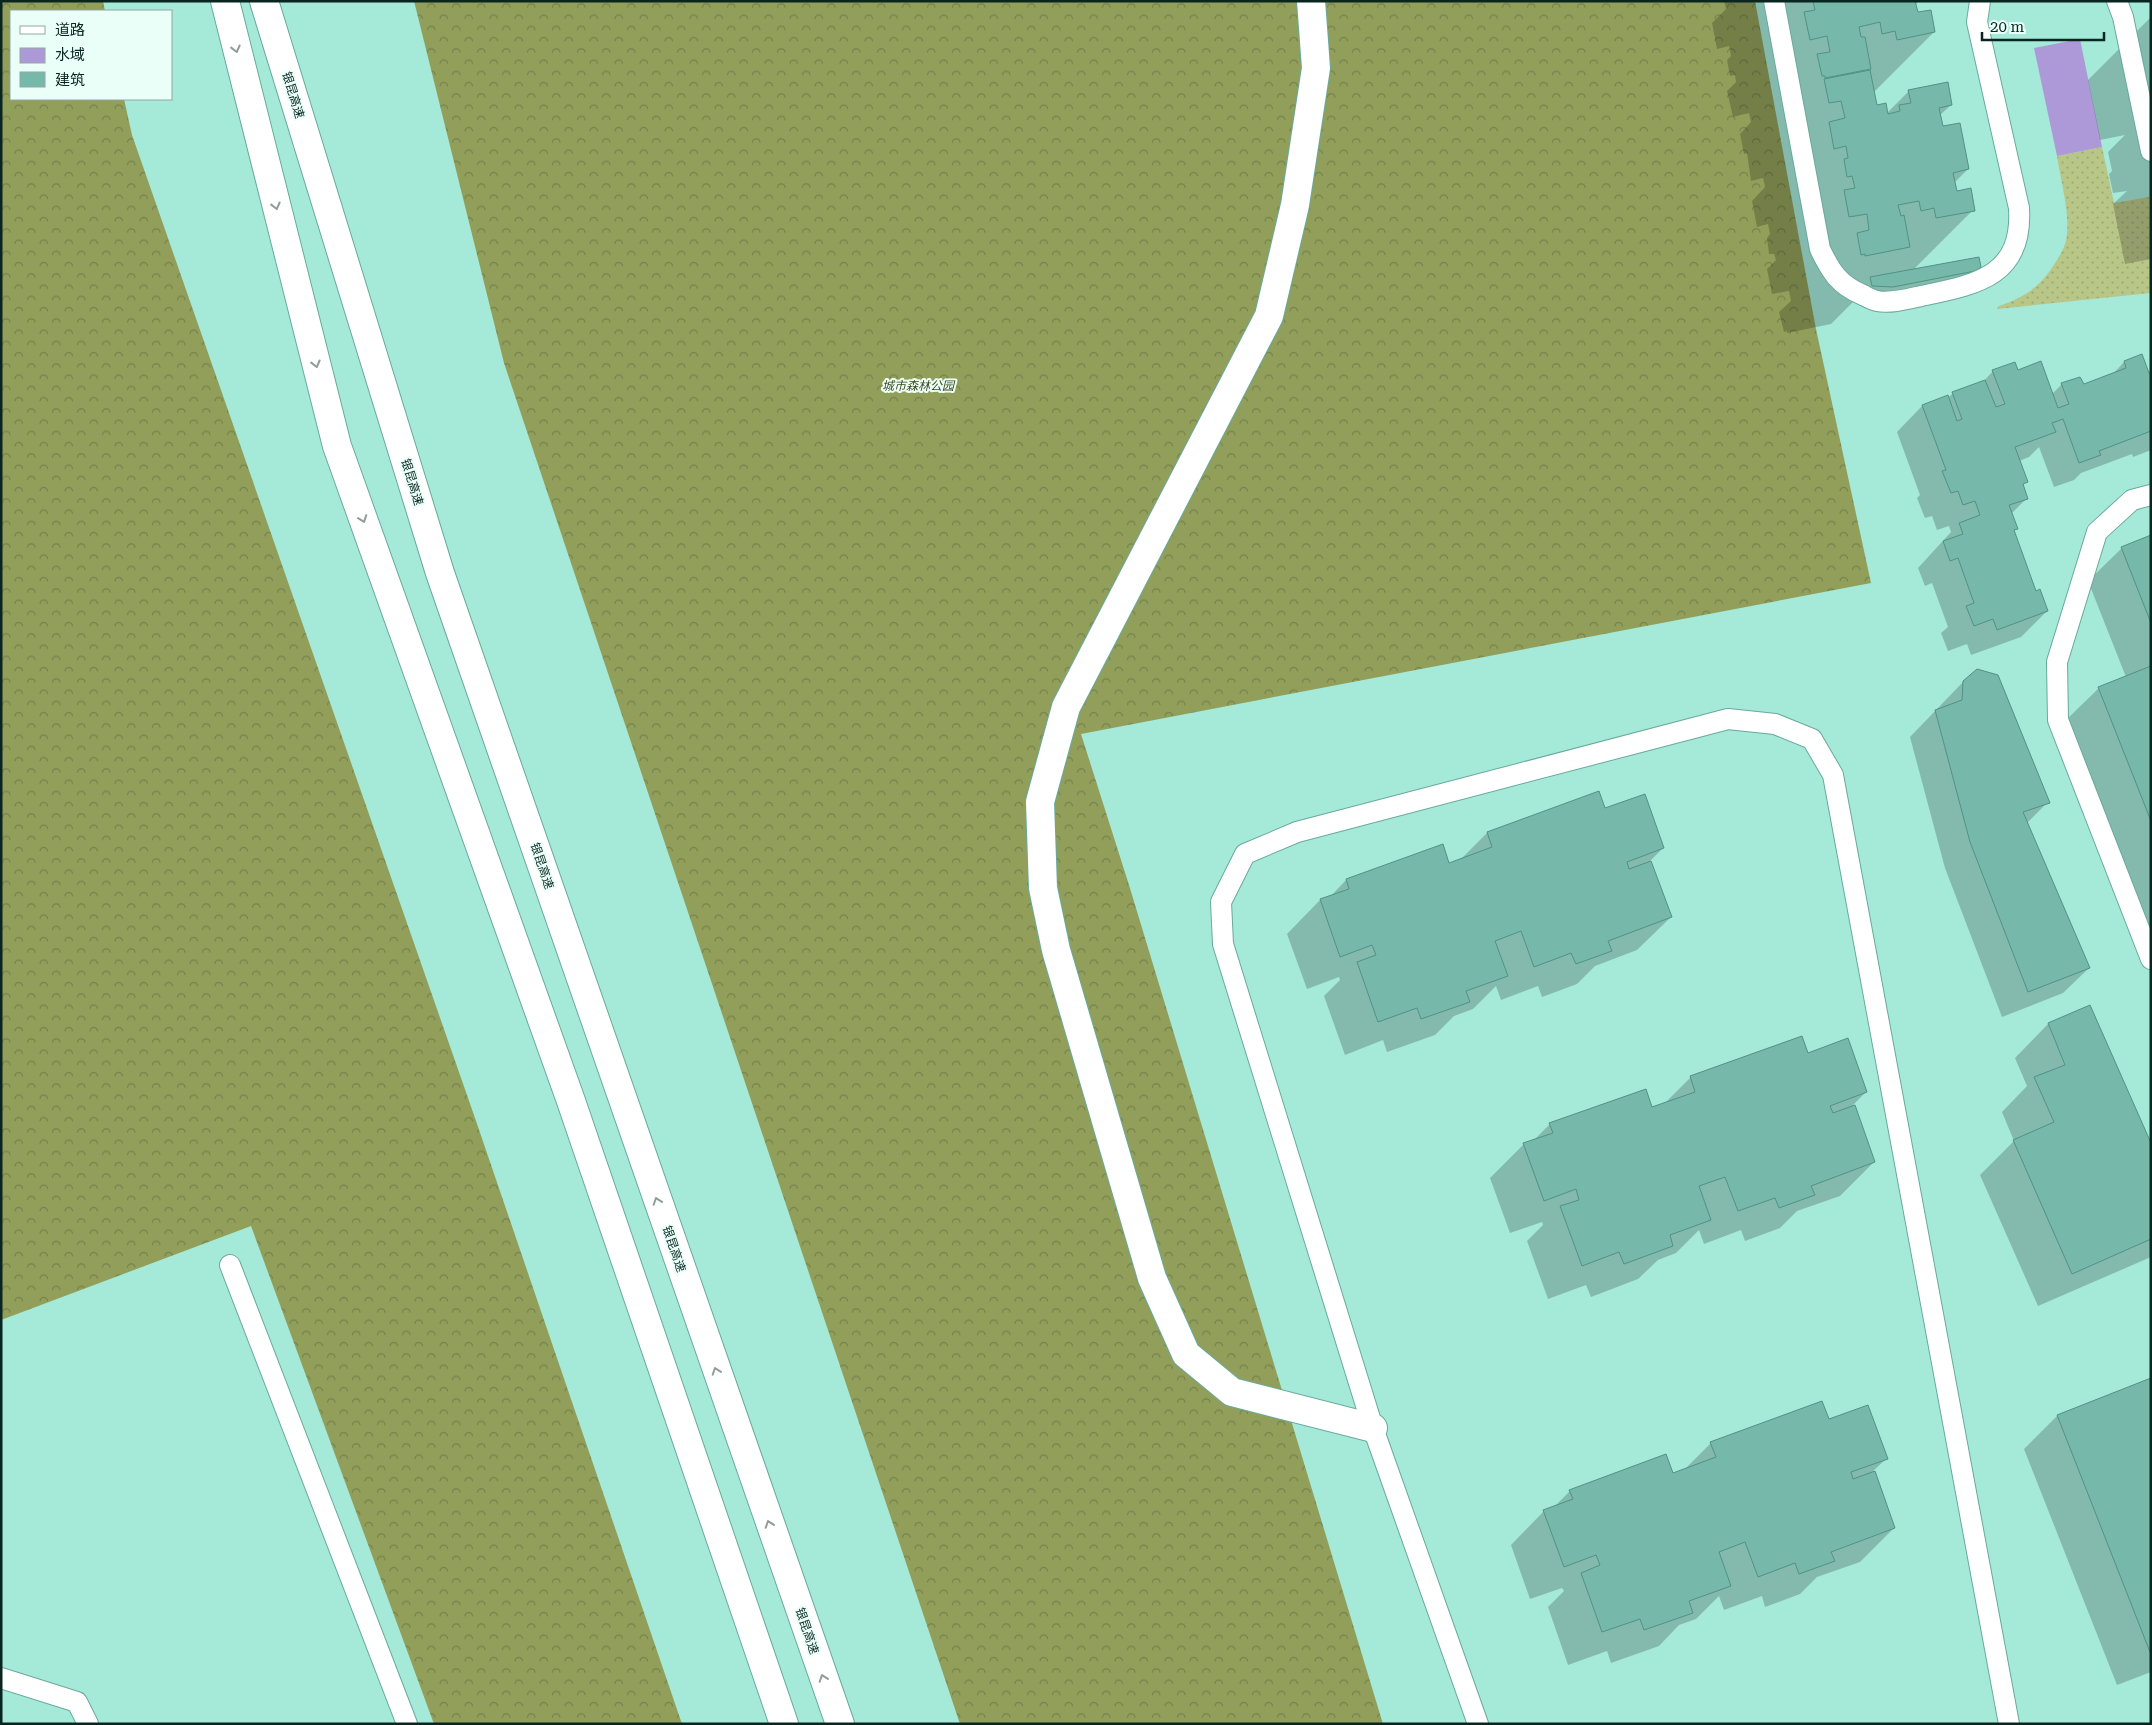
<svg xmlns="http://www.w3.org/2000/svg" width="2152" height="1725" font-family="'Roboto Serif','Noto Sans SC',serif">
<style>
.grass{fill:url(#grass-dots)}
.forest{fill:url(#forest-crowns)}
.water{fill:#ad99d8}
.shadow{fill:#0003}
.building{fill:#76b9aa;stroke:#509284}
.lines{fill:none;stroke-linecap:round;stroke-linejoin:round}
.service-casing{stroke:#68aa9c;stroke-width:22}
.minor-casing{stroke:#68aa9c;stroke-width:30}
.motorway-casing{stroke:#68aa9c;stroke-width:30}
.service{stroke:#fff;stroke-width:20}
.minor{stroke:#fff;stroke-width:28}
.motorway{stroke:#fff;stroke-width:28}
.oneway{stroke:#909d9b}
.labels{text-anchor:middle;stroke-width:4;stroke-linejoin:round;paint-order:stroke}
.street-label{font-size:12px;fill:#092520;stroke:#ebfff9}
.park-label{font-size:12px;font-style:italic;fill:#3f4814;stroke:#ebfff9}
</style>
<defs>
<pattern id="grass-dots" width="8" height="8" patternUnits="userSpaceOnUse" patternTransform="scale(1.25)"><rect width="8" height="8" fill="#b8c687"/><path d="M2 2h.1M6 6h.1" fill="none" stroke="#9daa74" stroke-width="1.8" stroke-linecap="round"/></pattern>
<pattern id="forest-crowns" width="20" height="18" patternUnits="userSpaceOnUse" patternTransform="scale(1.25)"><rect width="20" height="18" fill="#919f5b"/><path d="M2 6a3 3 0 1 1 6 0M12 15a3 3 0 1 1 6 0" fill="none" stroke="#75814b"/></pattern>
</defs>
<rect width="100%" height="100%" fill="#a5e9d9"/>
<!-- grass -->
<path class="grass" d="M2102,147L2114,203L2149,197L2151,293L1997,309L1999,306C2020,299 2036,290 2049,272C2056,262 2063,252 2066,241C2071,214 2061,183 2057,156Z"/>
<!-- forest -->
<path class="forest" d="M1,1H103L105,11H11V99H124L132,135L475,1118L682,1724H434L251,1226L1,1320Z
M414,1H1755L1816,329L1871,583L1081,734L1129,885L1383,1724H960L504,363Z"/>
<!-- water -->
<path class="water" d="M2080,39L2102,147L2057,156L2034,48Z"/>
<!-- shadow -->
<path class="shadow" d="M1724,1H1919L1915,5L1917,14L1934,32L1874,92L1876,107L1886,114L1909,91L1951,105L1939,116L1942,128L1968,169L1954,183L1956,192L1973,210L1913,270L1980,267L1971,275L1884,295H1860L1831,324L1787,333V331L1784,332L1779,312L1791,301L1789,291L1772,294L1767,269L1776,260L1774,254H1769L1767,238L1770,234L1768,224L1757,227L1752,201L1765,187L1763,178L1751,181L1747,153L1744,154L1740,134L1751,122L1749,113L1733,117L1727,91L1736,82L1735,75L1730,76L1727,60L1731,56L1729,46L1717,49L1712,23L1726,9Z
M2151,17V259L2125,264L2113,204L2127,191L2113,193L2109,174L2112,171L2108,152L2125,135L2100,140L2088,80Z
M2124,362L2148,375L2151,374V450L2133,457L2132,454L2081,473L2074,480L2054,487L2039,447L2029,457L2019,461L2026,482L2022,486L2027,498L2011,514L2016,529L2013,532L2036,592L2047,611L2021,637L1971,655L1967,644L1948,651L1941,633L1948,627L1932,583L1925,586L1918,568L1951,532L1949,526L1937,530L1932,516L1925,518L1917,498L1920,495L1897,432L1922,406L1947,397V399L1953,393L1982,383L1993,371L2017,372L2052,394L2062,384L2083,386L2111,376Z
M2151,536V939L2065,721L2099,688L2126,677L2088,581L2122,548Z
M1963,682L2048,802L2027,823L2089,968L2063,993L2002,1017L1945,868L1910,737Z
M1604,810L1663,848L1650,861L1671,917L1637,950L1595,966L1577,984L1542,997L1538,986L1501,1000L1496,986L1473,1009L1454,1016L1435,1035L1387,1052L1383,1040L1345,1055L1324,996L1340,980L1339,977L1307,989L1287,934L1320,900L1330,897L1346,880L1448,865L1460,860L1487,833Z
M2090,1006L2151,1146V1257L2038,1306L1980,1175L2014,1141L2002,1112L2027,1086L2015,1058L2048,1024Z
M1807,1055L1866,1092L1853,1105L1874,1162L1840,1196L1797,1211L1780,1228L1745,1241L1741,1230L1704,1244L1699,1230L1676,1253L1658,1260L1638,1279L1591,1297L1586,1285L1548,1299L1527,1241L1543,1225L1542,1222L1510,1233L1490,1178L1524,1144L1533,1141L1550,1124L1652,1109L1663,1105L1691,1077Z
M2151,1379V1672L2117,1685L2024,1449L2057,1416Z
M1828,1420L1886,1459L1873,1471L1894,1528L1860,1562L1817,1577L1800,1594L1765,1607L1762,1596L1724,1610L1719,1596L1696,1619L1679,1625L1659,1646L1611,1663L1607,1651L1568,1665L1548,1607L1564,1591L1562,1588L1530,1599L1511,1545L1544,1511L1554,1507L1570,1491L1672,1475L1683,1471L1711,1443Z"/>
<!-- building -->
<path class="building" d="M1813,1H1915L1918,12L1931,10L1935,32L1897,40L1895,31L1882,34L1880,22L1859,27L1861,37H1865L1871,69L1825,78V76H1822L1817,54L1830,52L1827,36L1810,40L1804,12L1815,10Z
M1870,70L1877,105L1886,103L1888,114L1900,111L1899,105L1911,103L1908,90L1948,82L1952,105L1939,108L1943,126L1960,123L1969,169L1953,173L1957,191L1971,188L1975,211L1936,218L1934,208L1921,211L1919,201L1898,205L1901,216L1904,215L1910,247L1865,256V254L1861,255L1857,233L1869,230L1867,214L1849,217L1844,190L1855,188L1852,176L1847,177L1844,159L1848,158L1846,146L1834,149L1829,122L1845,118L1841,101L1829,103L1824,79Z
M1979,257L1981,267L1975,271L1893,287L1872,286L1870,277Z
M2142,354L2149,373L2151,372V431L2099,451L2101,455L2079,463L2063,419L2052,423L2056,432L2015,447L2028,482L2023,484L2028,499L2009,505L2018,529L2014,530L2036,591L2040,589L2048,611L1997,630L1993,619L1974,626L1966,606L1974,603L1958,558L1950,561L1943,541L1963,534L1959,523L1980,515L1975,501L1963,505L1958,491L1951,493L1942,471L1946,470L1922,405L1948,395L1957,421L1962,419L1952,392L1985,380L1996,407L2005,404L1992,370L2015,362L2018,370L2041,361L2058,408L2069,404L2061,383L2080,377L2084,384L2126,368L2124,361Z
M2151,535V623L2121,547Z
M2151,666V821L2098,687Z
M1977,669L1998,675L2050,803L2023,812L2090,968L2028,992L1970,842L1935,710L1962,700L1963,681Z
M1599,791L1605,808L1645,794L1664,848L1627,862L1629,869L1651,861L1672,917L1608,941L1612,951L1576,964L1571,953L1534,967L1521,931L1495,941L1508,976L1466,991L1470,1002L1421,1019L1417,1008L1378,1022L1357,962L1376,955L1372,945L1340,957L1320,899L1349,889L1346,879L1443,844L1449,863L1492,847L1487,832Z
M2090,1005L2151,1143V1239L2072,1274L2013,1140L2054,1122L2034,1077L2065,1065L2048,1023Z
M1802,1036L1808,1053L1848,1038L1867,1092L1830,1106L1833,1113L1855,1105L1875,1162L1811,1186L1815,1195L1779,1208L1775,1198L1738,1211L1725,1177L1699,1186L1711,1220L1670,1235L1673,1246L1624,1264L1619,1252L1582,1266L1560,1206L1579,1200L1576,1189L1544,1201L1523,1143L1553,1133L1549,1123L1646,1089L1652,1107L1695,1092L1690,1076Z
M2151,1378V1652H2150L2057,1415Z
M1822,1401L1829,1419L1868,1405L1888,1459L1851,1472L1853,1479L1875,1471L1895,1528L1831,1552L1835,1561L1799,1574L1795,1563L1758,1577L1745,1542L1719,1552L1731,1586L1689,1601L1693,1613L1644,1630L1640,1619L1602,1632L1581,1573L1600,1565L1596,1555L1564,1567L1543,1510L1573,1499L1569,1490L1666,1454L1673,1473L1716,1457L1710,1442Z"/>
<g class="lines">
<!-- service casing -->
<g class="service-casing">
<path id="service" d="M1774,1L1820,249C1831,272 1839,285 1863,295C1867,297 1872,300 1877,301C1892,304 1911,298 1926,295C1980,284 2023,274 2019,208L1977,22L1980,1
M2117,1L2123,17L2151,151
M2151,495L2132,500L2097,532L2057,662L2058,720L2151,959
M230,1265L407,1724
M1,1678L77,1702L88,1724
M1478,1724L1373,1428L1223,944L1221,902L1245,854L1297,832L1728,719L1775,724L1812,739L1833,775L2009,1724"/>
</g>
<!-- minor casing -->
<g class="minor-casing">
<path id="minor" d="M1311,1L1316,68L1295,205L1269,316L1066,707L1040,802L1043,888L1056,950L1152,1278L1186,1354L1232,1392L1373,1428"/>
</g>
<!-- motorway casing -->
<g class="motorway-casing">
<path id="motorway" d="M225,1L337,446L571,1101L784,1724
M264,1L440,573L840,1724"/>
</g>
<!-- service -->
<use href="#service" class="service"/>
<!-- minor -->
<use href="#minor" class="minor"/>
<!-- motorway -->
<use href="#motorway" class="motorway"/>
</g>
<!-- one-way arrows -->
<defs><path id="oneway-chevron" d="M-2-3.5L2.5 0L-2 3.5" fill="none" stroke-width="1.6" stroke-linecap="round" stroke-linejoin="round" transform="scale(1.25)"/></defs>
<g class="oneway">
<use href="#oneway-chevron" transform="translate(236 49) rotate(76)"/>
<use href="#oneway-chevron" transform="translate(276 206) rotate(76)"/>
<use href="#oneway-chevron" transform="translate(316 364) rotate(76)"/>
<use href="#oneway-chevron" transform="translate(363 519) rotate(70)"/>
<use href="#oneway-chevron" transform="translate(657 1201) rotate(-109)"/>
<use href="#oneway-chevron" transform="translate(716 1371) rotate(-109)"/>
<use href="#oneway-chevron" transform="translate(769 1524) rotate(-109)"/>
<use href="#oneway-chevron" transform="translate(823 1678) rotate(-109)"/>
</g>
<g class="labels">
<!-- street labels -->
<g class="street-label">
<text transform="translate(293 95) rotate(73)" y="4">银昆高速</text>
<text transform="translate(412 482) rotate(73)" y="4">银昆高速</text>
<text transform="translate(542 866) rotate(71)" y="4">银昆高速</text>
<text transform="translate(674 1249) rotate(71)" y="4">银昆高速</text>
<text transform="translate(807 1631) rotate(71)" y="4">银昆高速</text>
</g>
<!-- park labels -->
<g class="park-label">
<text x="918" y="390">城市森林公园</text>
</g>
</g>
<!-- border -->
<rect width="2152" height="1725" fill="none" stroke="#092520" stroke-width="5"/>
<!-- legend -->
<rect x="10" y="10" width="162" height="90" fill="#ebfff9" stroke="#91a8a2"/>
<rect x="20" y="26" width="25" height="8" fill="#ffffff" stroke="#91a8a2"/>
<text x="55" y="35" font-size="15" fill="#092520">道路</text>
<rect x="20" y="48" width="25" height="15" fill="#ad99d8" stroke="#91a8a2"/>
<text x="55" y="60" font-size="15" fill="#092520">水域</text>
<rect x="20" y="72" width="25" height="15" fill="#76b9aa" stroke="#91a8a2"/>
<text x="55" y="85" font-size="15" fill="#092520">建筑</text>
<!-- scale -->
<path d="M1982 32v8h122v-8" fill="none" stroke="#092520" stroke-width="2.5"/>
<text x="1990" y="32" font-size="15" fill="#092520" stroke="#ebfff9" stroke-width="4" paint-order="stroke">20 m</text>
</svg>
